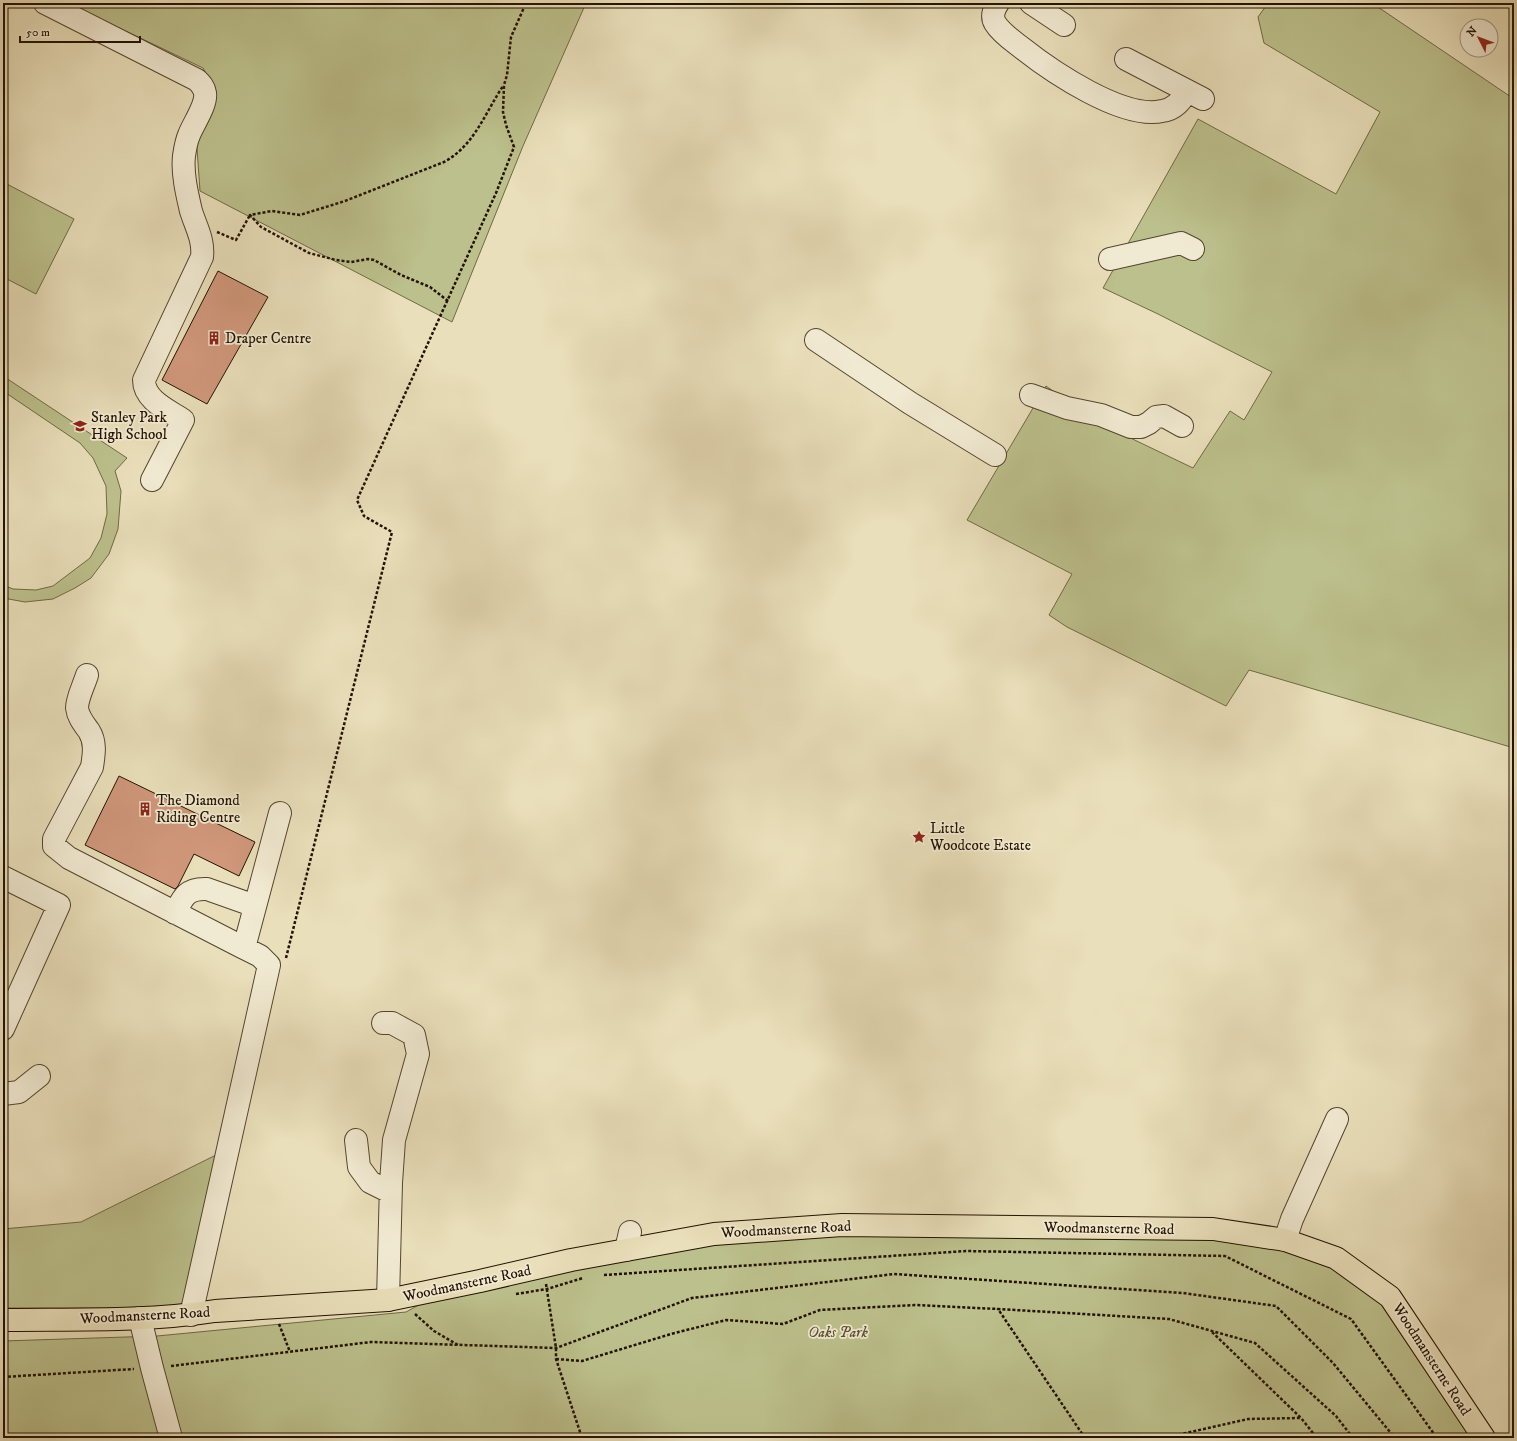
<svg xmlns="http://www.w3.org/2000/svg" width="1517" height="1441" font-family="'IM FELL DW Pica',serif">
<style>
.green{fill:#bcc08c;stroke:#706946}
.building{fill:#d0977b;stroke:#231200}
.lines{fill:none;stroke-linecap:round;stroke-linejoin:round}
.minor-casing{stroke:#54452e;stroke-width:24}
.major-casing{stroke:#231200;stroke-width:24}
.path{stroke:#231200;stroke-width:2.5;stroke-dasharray:3 2;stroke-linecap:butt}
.minor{stroke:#f1ead2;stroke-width:22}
.major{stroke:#e9dfba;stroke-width:22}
.labels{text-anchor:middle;stroke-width:3.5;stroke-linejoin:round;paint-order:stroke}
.poi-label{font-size:15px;fill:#231200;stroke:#f1ead2;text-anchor:start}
.street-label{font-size:15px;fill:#231200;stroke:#f1ead2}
.park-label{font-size:15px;font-style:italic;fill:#594f31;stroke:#f1ead2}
</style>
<rect width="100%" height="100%" fill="#e9dfba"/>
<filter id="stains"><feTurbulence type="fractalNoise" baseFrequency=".005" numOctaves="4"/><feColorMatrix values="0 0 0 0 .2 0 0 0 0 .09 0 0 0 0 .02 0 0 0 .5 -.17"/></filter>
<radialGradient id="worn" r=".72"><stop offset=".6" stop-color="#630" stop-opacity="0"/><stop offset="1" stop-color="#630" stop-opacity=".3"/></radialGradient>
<!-- green -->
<path class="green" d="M67,3H586L523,146L452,322L200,191L196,134L216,92L203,68Z
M1268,3H1372L1514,99V748L1249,670L1226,706L1067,627L1049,615L1072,574L967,520L1046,386L1095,421L1193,468L1230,411L1244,420L1272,372L1158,314L1103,288L1198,119L1336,194L1380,112L1264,43L1258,17Z
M3,182L74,219L36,294L3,277Z
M3,376L127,458L115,471L121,491L118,529L109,554L91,578L75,588L53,599L25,602L3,598V585L13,589L36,590L53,586L90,558L101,538L107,514L106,486L93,458L80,443L3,391Z
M216,1155L187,1306L106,1308H3V1229L81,1222Z
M714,1234L1285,1240L1390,1297L1492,1438H3V1341L157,1336L406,1312L433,1297Z"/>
<!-- building -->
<path class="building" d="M218,271L268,297L207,404L162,380Z
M119,776L255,842L239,876L194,854L178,886L175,889L85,845Z"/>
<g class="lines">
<!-- minor casing -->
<g class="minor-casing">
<path id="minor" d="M45,3L197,80C201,84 204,87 205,93C207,105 193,124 189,135C186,142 185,149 184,156C182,173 187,194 191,211C196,227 204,240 202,257L144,380C144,400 168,410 183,420L152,480
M998,3C994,9 991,16 995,23C1001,33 1013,41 1022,48C1051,71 1123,120 1162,111C1175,109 1181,101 1187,91
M1031,3L1064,25
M1126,59L1203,99
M1110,259L1181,243L1193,249
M816,340L910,403L995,455
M1031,395L1067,408L1101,415L1131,427H1141L1149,423L1156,417L1164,416L1182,426
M87,675C84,685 77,698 77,708C78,717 84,724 89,731C96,742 94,754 92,767L54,839V846L69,858L244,948
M3,877L59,905L3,1029
M175,913C183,897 187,888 207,889L255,906
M383,1023H392L414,1035L418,1054L394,1140L391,1183L388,1300
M3,1094L19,1092L39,1076
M356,1140L359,1167L370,1182L390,1192
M1285,1240L1292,1219L1337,1119
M626,1250L630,1232
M191,1315L269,965L260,956L244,948L280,813
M140,1318L152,1368L171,1438"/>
</g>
<!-- major casing -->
<g class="major-casing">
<path id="major" d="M3,1320C73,1319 145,1322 215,1311L388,1300L480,1281L571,1260L714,1234L842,1225L1213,1229L1285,1240L1336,1258L1390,1297L1484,1438"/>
</g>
<!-- path -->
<path class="path" d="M217,232L236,240L250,215
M448,301L430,287L401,275L374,260L368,259L351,262L336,260L309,253L261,227L250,215L272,211L300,215L345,201L444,162C474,146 485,113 503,86
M286,958L392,532L364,516L357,500L496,193L514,147L506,125L503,112L504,85L507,75L511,37L526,3
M604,1275L966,1251L1225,1256L1351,1319L1437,1438
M546,1284L556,1348V1359L582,1438
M516,1294L547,1289L583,1278
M415,1314L434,1331L458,1345
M279,1324L290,1352
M1212,1332L1301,1418L1317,1438
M556,1359L582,1361L671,1334L726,1320L783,1324L820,1310L915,1305L998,1309
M171,1366L371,1342L556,1348L692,1298L894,1274L1183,1293L1276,1306L1333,1363L1395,1438
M3,1377L134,1369
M1085,1438L998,1309L1169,1319L1255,1343L1336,1416L1353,1438
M1164,1438L1248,1419L1300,1418"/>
<!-- minor -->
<use href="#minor" class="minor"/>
<!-- major -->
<use href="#major" class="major"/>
</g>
<!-- icons -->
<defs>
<g id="building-bare" transform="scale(1.08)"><path d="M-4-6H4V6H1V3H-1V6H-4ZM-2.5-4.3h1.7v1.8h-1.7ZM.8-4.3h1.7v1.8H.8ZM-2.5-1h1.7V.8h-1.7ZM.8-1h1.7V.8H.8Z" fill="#8f2418" stroke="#f1ead2" stroke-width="2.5" paint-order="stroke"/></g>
<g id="school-bare" transform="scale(1.08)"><path d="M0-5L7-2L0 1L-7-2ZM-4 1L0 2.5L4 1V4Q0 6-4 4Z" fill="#8f2418" stroke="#f1ead2" stroke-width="2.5" paint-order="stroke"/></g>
<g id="sight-bare" transform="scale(1.08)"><path d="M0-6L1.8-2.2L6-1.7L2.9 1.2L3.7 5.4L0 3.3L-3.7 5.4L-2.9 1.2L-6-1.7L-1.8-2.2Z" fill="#8f2418" stroke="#f1ead2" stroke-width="2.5" paint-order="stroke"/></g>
</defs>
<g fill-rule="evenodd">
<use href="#building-bare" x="214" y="338"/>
<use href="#school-bare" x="80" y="426"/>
<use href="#building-bare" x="145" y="809"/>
<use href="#sight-bare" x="919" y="837"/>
</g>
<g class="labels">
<!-- poi labels -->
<g class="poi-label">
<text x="225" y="343">Draper Centre</text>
<text x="91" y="422">Stanley Park<tspan x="91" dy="17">High School</tspan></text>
<text x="156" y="805">The Diamond<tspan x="156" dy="17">Riding Centre</tspan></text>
<text x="930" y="833">Little<tspan x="930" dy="17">Woodcote Estate</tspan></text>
</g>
<!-- street labels -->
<g class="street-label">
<text transform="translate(1109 1228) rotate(1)" y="5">Woodmansterne Road</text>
<text transform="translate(786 1229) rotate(-3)" y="5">Woodmansterne Road</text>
<text transform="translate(467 1283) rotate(-12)" y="5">Woodmansterne Road</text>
<text transform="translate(145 1315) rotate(-3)" y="5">Woodmansterne Road</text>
<text transform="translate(1432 1359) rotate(57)" y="5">Woodmansterne Road</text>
</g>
<!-- park labels -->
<g class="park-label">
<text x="838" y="1337">Oaks Park</text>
</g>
</g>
<!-- margin -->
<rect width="1517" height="1441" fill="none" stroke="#e9dfba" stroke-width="16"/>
<rect x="4" y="4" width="1509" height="1433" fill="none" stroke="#231200" stroke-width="2"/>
<rect x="8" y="8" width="1501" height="1425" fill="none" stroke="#231200"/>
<!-- north arrow -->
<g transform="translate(1479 38) rotate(312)"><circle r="19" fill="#f1ead2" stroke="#9f947e"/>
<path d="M0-3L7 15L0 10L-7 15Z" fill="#8f2418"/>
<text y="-6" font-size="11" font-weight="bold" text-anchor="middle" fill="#231200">N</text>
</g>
<!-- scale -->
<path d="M20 36v6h120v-6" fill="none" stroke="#231200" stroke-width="2"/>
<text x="26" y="36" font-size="12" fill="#231200" stroke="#f1ead2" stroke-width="3" paint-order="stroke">50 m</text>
<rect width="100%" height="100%" filter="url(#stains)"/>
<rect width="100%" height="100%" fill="url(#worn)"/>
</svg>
